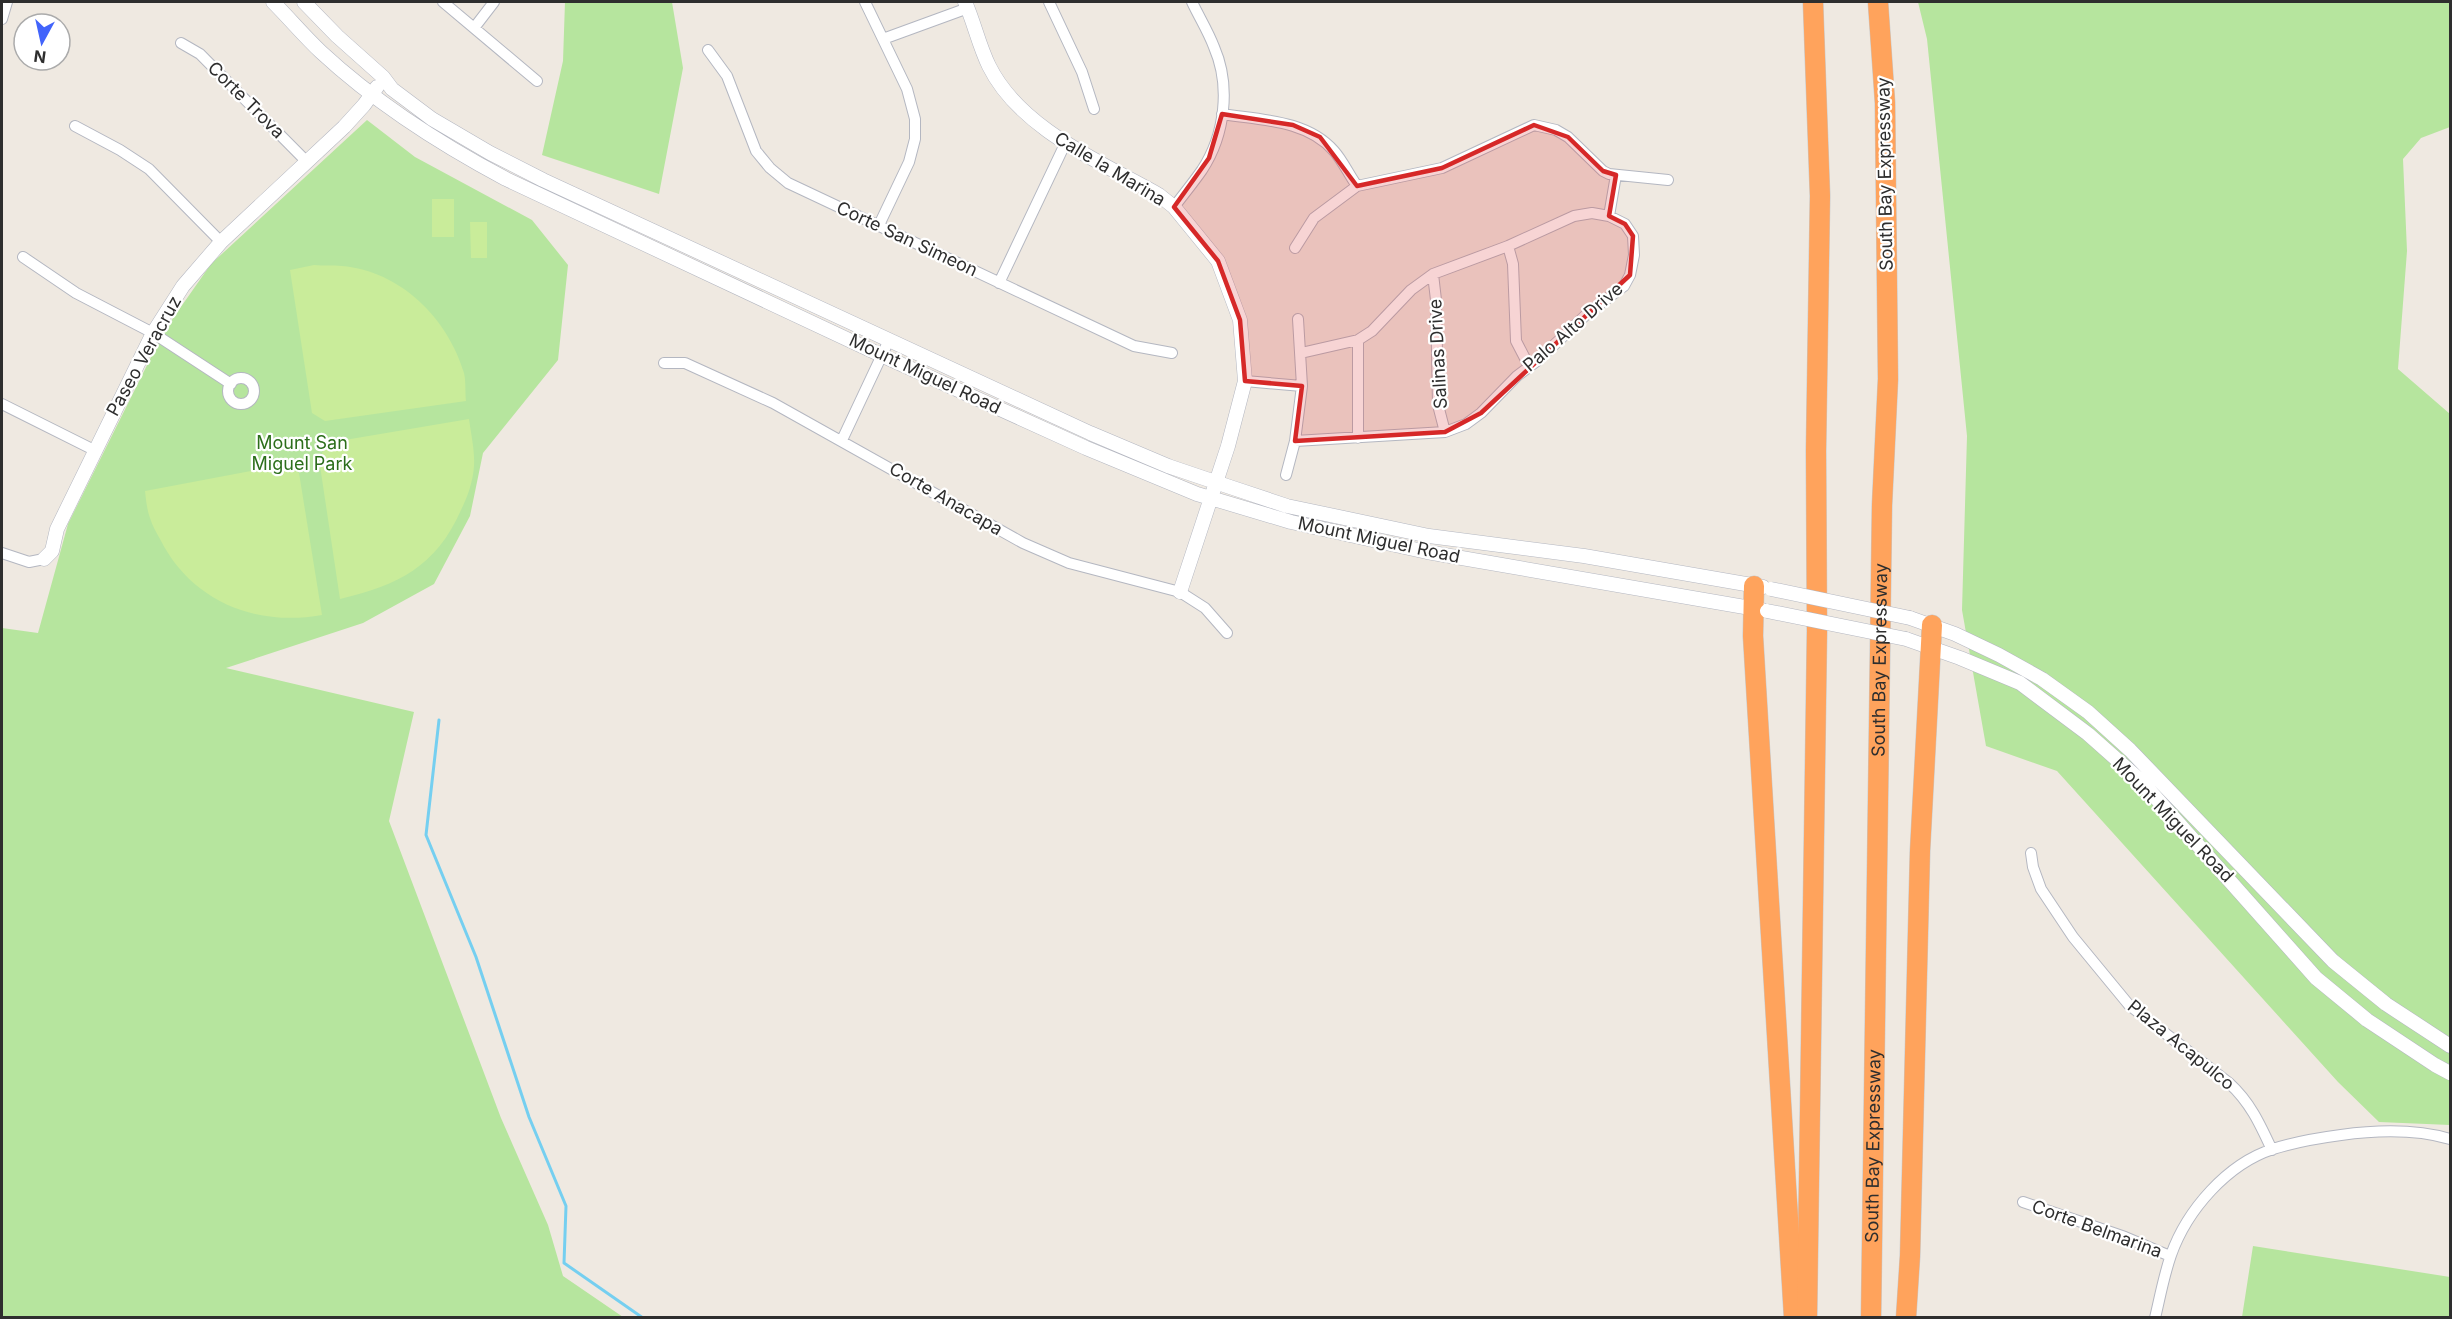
<svg xmlns="http://www.w3.org/2000/svg" width="2452" height="1319" font-family="Inter,sans-serif">
<style>
.green{fill:#b6e59e}
.pitch{fill:#c9ec9a}
.lines{fill:none;stroke-linecap:round;stroke-linejoin:round}
.stream{stroke:#75cff0;stroke-width:3}
.minor-casing{stroke:#b4b7c1;stroke-width:12}
.tertiary-casing{stroke:#b4b7c1;stroke-width:15}
.motorway-casing{stroke:#c9c9c9;stroke-width:21}
.minor{stroke:#fff;stroke-width:10}
.tertiary{stroke:#fff;stroke-width:14}
.motorway{stroke:#ffa35c;stroke-width:20}
.tertiary-bridge-casing{stroke:#b4b7c1;stroke-width:15;stroke-linecap:butt}
.tertiary-bridge{stroke:#fff;stroke-width:14}
.marked{fill:#d62828;fill-opacity:0.2;stroke:#d62828;stroke-width:4.5;stroke-linejoin:round}
.labels{text-anchor:middle;stroke-width:4.5;stroke-linejoin:round;paint-order:stroke}
.street-label{font-size:18px;fill:#2e2e2e;stroke:#fff}
.park-label{font-size:18px;fill:#2c6e1b;stroke:#fff}
</style>
<rect width="100%" height="100%" fill="#efe9e1"/>
<!-- green -->
<path class="green" d="M565,2H672L683,68L659,194L542,155L563,61Z
M1918,2H2450V127L2421,138L2403,159L2407,251L2398,369L2450,414V1125L2379,1122L2338,1082L2057,771L1986,746L1962,610L1967,436L1927,39Z
M367,120L415,157L532,220L568,265L558,360L483,453L470,516L434,584L363,623L226,668L414,712L389,821L501,1118L548,1225L563,1276L623,1317H2V628L38,633L68,524L164,331L211,264Z
M2253,1246L2450,1277V1317H2242Z"/>
<!-- pitch -->
<path class="pitch" d="M432,199H454V237H432Z
M470,222H487V258H471Z
M314,265C323,266 332,265 342,266C400,271 448,318 464,373C466,381 465,392 466,401L325,421L312,413L290,270Z
M469,419C471,434 475,451 474,466C473,481 468,496 461,510C436,567 398,585 340,599L319,459L327,443Z
M287,464L299,473L322,615C255,627 191,601 160,539C156,532 152,525 150,518C147,510 146,500 145,491Z"/>
<g class="lines">
<!-- stream -->
<path class="stream" d="M439,720L426,835L476,957L529,1117L566,1206L564,1263L643,1318"/>
<!-- minor casing -->
<g class="minor-casing">
<path id="minor" d="M443,2L537,81
M865,2L907,89L915,119V139L909,162L879,225
M1049,2L1082,72L1094,109
M2,19L7,2
M474,28L494,2
M883,39L968,8
M181,43L200,54L307,162
M708,50L727,76L756,151L770,168L788,183L1134,346L1172,353
M1222,114C1261,120 1307,120 1334,151C1343,161 1349,175 1357,186
M75,126L120,150L149,169L221,242
M1174,207C1183,195 1193,183 1202,170C1225,135 1231,86 1214,47C1208,31 1199,17 1192,2
M1609,216L1616,175
M1508,246L1513,264L1516,341L1529,366
M1295,248L1314,218L1357,186L1442,168L1534,125L1556,130L1568,137L1603,171L1609,174L1668,180
M23,257L76,293L153,333L231,384
M1433,274L1436,300L1438,405L1445,432
M999,283L1066,142
M664,363H685L773,403L1023,543L1069,563L1180,592L1205,608L1227,633
M228 391a13 13 0 1 1 26 0a13 13 0 1 1-26 0Z
M1245,381L1302,386
M2,404L94,450
M1358,438V340
M842,440L889,340
M1295,441L1445,432L1466,424L1481,413L1517,376L1537,361L1588,313L1624,286L1630,275L1634,255L1633,236L1625,224L1609,216L1592,213L1574,216L1508,246L1433,274L1411,290L1372,331L1358,340L1301,353
M1286,475L1295,441L1302,386L1298,319
M2,553L29,562L44,559
M2031,853L2033,867L2041,889L2073,937L2129,1005L2229,1083C2250,1102 2260,1124 2272,1150
M2023,1202L2125,1237L2170,1256
M2155,1318C2160,1297 2164,1275 2171,1255C2187,1210 2227,1164 2273,1149C2295,1142 2318,1138 2341,1135C2377,1130 2416,1129 2450,1139"/>
</g>
<!-- tertiary casing -->
<g class="tertiary-casing">
<path id="tertiary" d="M273,2C289,18 304,36 321,52C376,103 440,144 506,179L883,356L1086,448L1197,494L1291,522L1427,552L1762,610
M304,2L337,36L383,77L392,89L432,119L490,153L543,180L1090,433L1168,466L1230,487L1287,506L1429,536L1584,556L1763,587
M965,2C974,22 979,46 989,66C1020,129 1101,162 1159,195L1174,207L1218,261L1240,320L1245,381L1228,446L1180,592
M44,559L52,551L57,529L153,333L183,286L221,242L344,127L364,105L377,87
M1910,618L1955,634L1999,655L2042,679L2088,712L2130,750L2333,961L2386,1004L2450,1046
M1906,639L1960,658L2020,683L2088,734L2141,781L2316,978L2367,1020L2435,1065L2450,1073"/>
</g>
<!-- motorway casing -->
<g class="motorway-casing">
<g id="motorway">
<path d="M1754,586L1753,636L1794,1318"/>
<path d="M1807,1318L1817,631L1816,451L1820,196L1813,2"/>
<path id="s1" d="M1871,1318L1882,505L1888,379L1885,103L1878,2"/>
<path d="M1906,1318L1910,1256L1920,851L1932,625"/>
</g>
</g>
<!-- minor -->
<use href="#minor" class="minor"/>
<!-- tertiary -->
<use href="#tertiary" class="tertiary"/>
<!-- motorway -->
<use href="#motorway" class="motorway"/>
<!-- tertiary-bridge casing -->
<g class="tertiary-bridge-casing">
<path id="tertiary-bridge" d="M1771,589L1910,618
M1767,611L1906,639"/>
</g>
<!-- tertiary-bridge -->
<use href="#tertiary-bridge" class="tertiary-bridge"/>
</g>
<!-- marked area -->
<path class="marked" d="M1222,114L1293,125L1320,137L1357,186L1442,168L1534,125L1568,137L1603,171L1616,175L1609,216L1625,224L1633,236L1630,275L1481,413L1445,432L1295,441L1302,386L1245,381L1240,320L1218,261L1174,207L1209,158Z"/>
<g class="labels">
<!-- street labels -->
<g class="street-label">
<text transform="translate(246 100) rotate(45)" y="6">Corte Trova</text>
<text transform="translate(1110 169) rotate(31)" y="6">Calle la Marina</text>
<text transform="translate(1885 174) rotate(-91)" y="6">South Bay Expressway</text>
<text transform="translate(907 239) rotate(25)" y="6">Corte San Simeon</text>
<text transform="translate(1573 327) rotate(-41)" y="6">Palo Alto Drive</text>
<text transform="translate(1438 354) rotate(-93)" y="6">Salinas Drive</text>
<text transform="translate(144 356) rotate(-61)" y="6">Paseo Veracruz</text>
<text transform="translate(925 374) rotate(25)" y="6">Mount Miguel Road</text>
<text transform="translate(946 499) rotate(30)" y="6">Corte Anacapa</text>
<text transform="translate(1379 540) rotate(12)" y="6">Mount Miguel Road</text>
<text dy="6" stroke="none"><textPath href="#s1" startOffset="658">South Bay Expressway</textPath></text>
<text transform="translate(2173 820) rotate(46)" y="6">Mount Miguel Road</text>
<text transform="translate(2181 1045) rotate(39)" y="6">Plaza Acapulco</text>
<text dy="6" stroke="none"><textPath href="#s1" startOffset="172">South Bay Expressway</textPath></text>
<text transform="translate(2097 1229) rotate(20)" y="6">Corte Belmarina</text>
</g>
<!-- park labels -->
<g class="park-label">
<text x="302" y="449">Mount San<tspan x="302" dy="21">Miguel Park</tspan></text>
</g>
</g>
<!-- border -->
<rect width="2452" height="1319" fill="none" stroke="#2e2e2e" stroke-width="6"/>
<!-- north arrow -->
<g transform="translate(42 42) rotate(188)"><circle r="28" fill="#ffffff" stroke="#ababab" stroke-width="1.5"/>
<path d="M0-4.5L10 22L0 15L-10 22Z" fill="#4264fb"/>
<text y="-9" font-size="16" font-weight="bold" text-anchor="middle" fill="#2e2e2e">N</text>
</g>
</svg>
